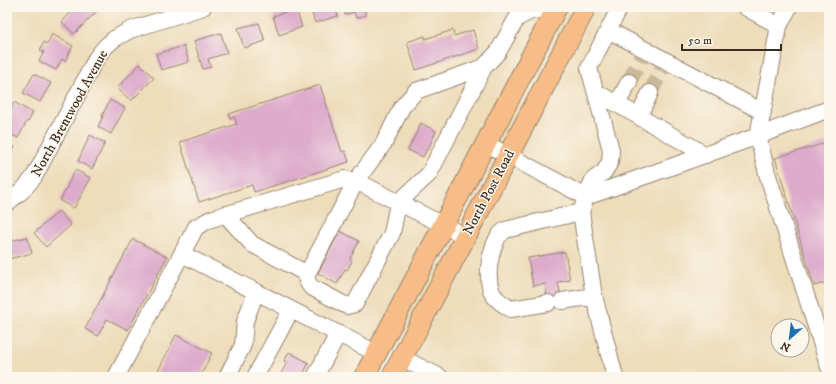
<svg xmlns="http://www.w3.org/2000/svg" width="836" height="384" font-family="'IM FELL DW Pica',serif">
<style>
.building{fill:#ddabcc}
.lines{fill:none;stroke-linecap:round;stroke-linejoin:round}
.minor-tunnel{stroke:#cab89b;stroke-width:16;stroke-dasharray:16 8;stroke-linecap:butt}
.minor-casing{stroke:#94836c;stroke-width:18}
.major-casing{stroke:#94836c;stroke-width:22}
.minor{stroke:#fff;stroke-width:16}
.major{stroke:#f7bd88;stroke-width:20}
.labels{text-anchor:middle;stroke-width:3;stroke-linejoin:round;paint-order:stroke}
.street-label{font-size:14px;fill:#3b2a1e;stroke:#fbf7ec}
</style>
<rect width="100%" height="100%" fill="#fbf7ec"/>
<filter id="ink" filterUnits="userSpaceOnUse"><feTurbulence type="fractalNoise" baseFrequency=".025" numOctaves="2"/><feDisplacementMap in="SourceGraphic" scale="8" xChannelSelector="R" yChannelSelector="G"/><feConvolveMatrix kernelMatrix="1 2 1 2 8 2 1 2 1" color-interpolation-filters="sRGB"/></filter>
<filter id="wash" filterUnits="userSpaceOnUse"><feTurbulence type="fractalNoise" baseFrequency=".012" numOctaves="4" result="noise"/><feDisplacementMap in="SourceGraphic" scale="16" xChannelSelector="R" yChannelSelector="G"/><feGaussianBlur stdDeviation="0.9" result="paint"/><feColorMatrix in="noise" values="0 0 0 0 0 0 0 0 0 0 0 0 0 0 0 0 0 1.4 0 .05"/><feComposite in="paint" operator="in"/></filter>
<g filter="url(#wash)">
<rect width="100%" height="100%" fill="#eedcba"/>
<g id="blocks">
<!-- building -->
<path class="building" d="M69,7H93L97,11L74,34L62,22L71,12L67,9Z
M310,7H335L338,16L315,23Z
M343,7H368L364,9L366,15L356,18L354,12L345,15Z
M296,9L302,27L279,35L273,16Z
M259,23L265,41L244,48L238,28Z
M453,30L454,36L473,30L479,49L416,70L407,42L425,36V39Z
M221,33L227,53L208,59L211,67L203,69L194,41Z
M52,34L73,46L65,61L62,59L56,70L39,61L44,52L40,50L44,42L47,44Z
M184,46L189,62L161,70L156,54Z
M140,64L154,78L131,101L117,88Z
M34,74L51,83L40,102L23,93Z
M320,85L342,152L345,151L349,162L254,192L252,185L199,202L180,142L237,124L234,117L230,118L229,114Z
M110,100L125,108L111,134L98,127L103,116H102Z
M14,102L33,113L28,122L27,121L18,138L7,132V116Z
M421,123L436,131L428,149H427L423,157L408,150Z
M90,135L105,143L92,169L78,161Z
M829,142V282L814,286L775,158Z
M7,143L15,147L7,162Z
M75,170L91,178L74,208L60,201Z
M59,211L71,225L46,247L34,233Z
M340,231L359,241L350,259L352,261L347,270L345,269L337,284L318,273Z
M27,237L32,253L9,259V261L7,262V242Z
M133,239L167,257L128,330L107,319L98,336L85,329Z
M565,252L570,280L558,282L563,306L549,309L545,284L533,286L528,258Z
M176,335L212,353L200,377H155Z
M289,352L309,363L303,374L306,376V377H279L287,363L284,361Z"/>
</g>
</g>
<g filter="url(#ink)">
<use href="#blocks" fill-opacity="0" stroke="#94836c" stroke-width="1"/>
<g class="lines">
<!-- minor-tunnel -->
<path class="minor-tunnel" d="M629,82L641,58
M650,93L662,69"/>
<!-- minor casing -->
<g class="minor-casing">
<path id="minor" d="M745,7L779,26L789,7
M608,30L763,112
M484,67L429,174L398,203L392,233L355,304L347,306L311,287L307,281V274L356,181L384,143L402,107L416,91L484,67L498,52L517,18L533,10L555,11
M596,92L706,155
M617,104L629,82
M829,109L758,136L767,173L829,367
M639,116L650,93
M485,143L586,197L581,212L594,296L615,377
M586,197L758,136L779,26
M586,197L593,180L604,172L610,162L611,150L589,68L620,7
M7,203L22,191L34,177L97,57L105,47L114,39L130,30L203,7
M225,214L252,244L307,274
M182,254L376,353
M562,301L594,296
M548,303L511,309C504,305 493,298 491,290C486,275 490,253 497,239C498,236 502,233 505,230L581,212
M402,358L440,377
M116,377L196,227L211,219L345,179L356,181L465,236
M227,377L243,345L245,321L256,292
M255,377L291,310
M315,377L338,334"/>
</g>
<!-- major casing -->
<g class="major-casing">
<path id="major" d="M364,377L557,7
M392,377L586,7"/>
</g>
<!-- minor -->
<use href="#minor" class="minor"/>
<!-- major -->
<use href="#major" class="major"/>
</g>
</g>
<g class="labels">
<!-- street labels -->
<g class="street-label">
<text transform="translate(69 113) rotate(-61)" y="5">North Brentwood Avenue</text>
<text transform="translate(488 192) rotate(-62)" y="5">North Post Road</text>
</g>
</g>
<!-- margin -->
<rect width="836" height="384" fill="none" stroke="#fbf7ec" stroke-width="24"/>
<!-- north arrow -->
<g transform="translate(790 338) rotate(208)"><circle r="19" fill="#fbf7ec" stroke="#aea59a"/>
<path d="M0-3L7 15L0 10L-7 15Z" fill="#1f6fb2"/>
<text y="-6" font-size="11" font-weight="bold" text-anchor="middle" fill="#3b2a1e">N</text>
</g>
<!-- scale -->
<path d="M682 44v6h99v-6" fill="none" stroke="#3b2a1e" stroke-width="2"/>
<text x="688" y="44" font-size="12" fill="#3b2a1e" stroke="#fbf7ec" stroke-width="3" paint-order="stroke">50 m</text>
</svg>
